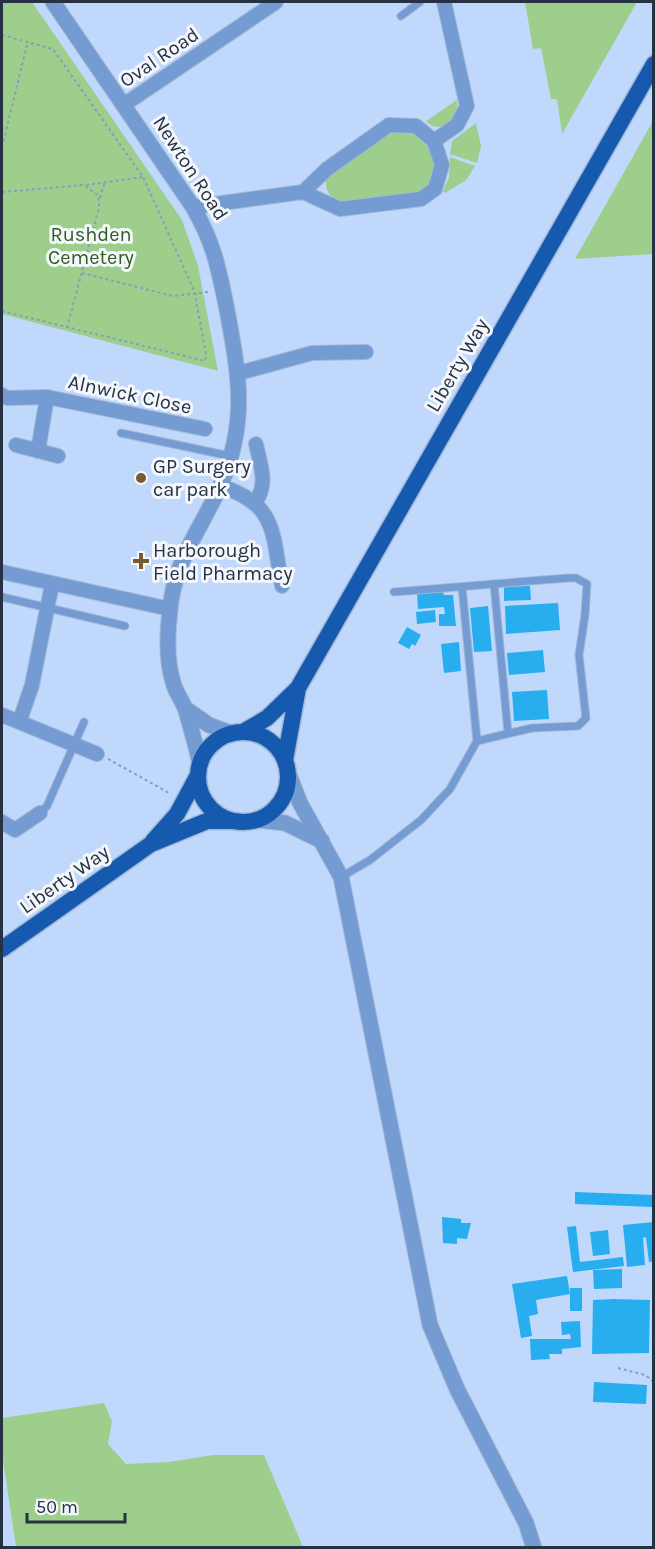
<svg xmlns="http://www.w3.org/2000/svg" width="655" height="1549" font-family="Karla,sans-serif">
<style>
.green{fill:#9ece8b}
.building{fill:#28adef}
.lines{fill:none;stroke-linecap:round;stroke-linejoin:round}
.service-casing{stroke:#a1b7d6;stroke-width:9}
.minor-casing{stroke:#a1b7d6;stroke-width:16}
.tertiary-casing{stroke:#a1b7d6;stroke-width:17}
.trunk-casing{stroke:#a1b7d6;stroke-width:19}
.path{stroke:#8a9dba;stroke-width:2;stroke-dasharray:3 3;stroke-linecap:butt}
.service{stroke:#749bd2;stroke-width:7}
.minor{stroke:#749bd2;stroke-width:14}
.tertiary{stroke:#749bd2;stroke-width:15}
.trunk{stroke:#165aaf;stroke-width:16}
.poi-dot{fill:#775a2e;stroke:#f4f7fc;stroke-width:2}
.labels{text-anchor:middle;stroke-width:6;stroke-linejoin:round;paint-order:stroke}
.street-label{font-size:20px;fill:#263242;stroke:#f4f7fc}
.park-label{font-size:20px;fill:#325c1d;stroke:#f4f7fc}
.poi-label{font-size:20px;fill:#263242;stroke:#f4f7fc;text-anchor:start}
</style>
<rect width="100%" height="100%" fill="#c0d8fb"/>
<!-- green -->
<path class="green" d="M2,2H32L182,220L198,266L218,371L2,314Z
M525,2H637L562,134L557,99H551L541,48L533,49Z
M457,100L458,115C447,124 438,133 426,121Z
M653,121V254L575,259Z
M476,123L481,146L477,163L450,154L452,141Z
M406,128C438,144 446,165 423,194L342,204C330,197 322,189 328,174L382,133Z
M450,157L475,166L466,180L445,193L443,191L449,177Z
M104,1403L112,1421L108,1444L126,1464L169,1462L213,1455H264L303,1547H16L2,1453V1418Z"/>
<!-- building -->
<path class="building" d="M530,586L531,600L504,601V587Z
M443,592L444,595H453L456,626H439V614H445L444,607L418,609L417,594Z
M558,603L560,630L506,634L505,606Z
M488,606L492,651L474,652L470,608Z
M435,610L436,622L417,624L416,612Z
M407,627L421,635L415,646L412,644L409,649L398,643Z
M459,642L461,671L444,673L441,644Z
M543,650L545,672L509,675L507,653Z
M547,690L549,719L514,721L512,692Z
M575,1192L654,1195V1207L575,1204Z
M442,1217L461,1219V1223H471L467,1239L457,1238V1244L443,1243Z
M654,1222V1261L649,1262L646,1237L643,1238L645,1265L627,1267L623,1225Z
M576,1226L580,1262L623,1257L624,1266L573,1272L567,1227Z
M608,1230L610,1254L593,1256L590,1232Z
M622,1269V1288L594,1289L593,1270Z
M567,1276L570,1294L536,1300L538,1314L529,1316L532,1336L521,1338L512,1284Z
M570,1288H582V1311H570Z
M614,1299L650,1300L649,1353L592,1354L593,1300Z
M580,1321L581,1347L562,1349V1354H549L550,1359L531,1360L530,1339H571L570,1334L562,1335L561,1322Z
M594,1382L647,1385L646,1404L593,1402Z"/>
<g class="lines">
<!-- service casing -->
<g class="service-casing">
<path id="service" d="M401,16L420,2
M121,433L230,456
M494,584L508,733
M394,592L568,578H576L587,584L585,615L579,655L586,718L578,726L532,728L477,741
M2,597L125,626
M40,813L47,806L84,722
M341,877L370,860L421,820L450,789L477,741L462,587"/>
</g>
<!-- minor casing -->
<g class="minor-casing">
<path id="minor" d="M125,104L276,2
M303,192L327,169L389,125L416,126L434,141
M193,207L303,192L340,209L421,199L435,189L442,165L434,141L457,125L467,106L444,2
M239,373L312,353L366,352
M2,395L7,398L47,397L205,429
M16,445L58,456
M38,451L47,397
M220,486C278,504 272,534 282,586
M255,502C269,485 260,464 256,444
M2,572L170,609
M2,715L97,754
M20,720L32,685L52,584
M2,822L15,830L40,813"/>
</g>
<!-- tertiary casing -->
<g class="tertiary-casing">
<path id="tertiary" d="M53,2L193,207C214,243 219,270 227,310C239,375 248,421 221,484C202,528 174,560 170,610C167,634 166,659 173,682C175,692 183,701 186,711C191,728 196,746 200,764
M186,709L209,725L231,733
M288,772L300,803L341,877L430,1325L457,1389L526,1523L534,1548
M258,820L285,823L322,841"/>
</g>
<!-- trunk casing -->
<g class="trunk-casing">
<path id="trunk" d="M198 777a45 45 0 1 1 90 0a45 45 0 1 1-90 0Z
M243,732L267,718L298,688L654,64
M285,760L298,688
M153,841L177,814L198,775
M2,949L151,844L207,821H230"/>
</g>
<!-- path -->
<path class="path" d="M2,35L53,49L143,177L196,295
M2,147L28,41
M86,185L143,177
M2,192L84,185L98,195L99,207L67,328
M100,198L105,181
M82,273L173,296L208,292
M2,311L205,361L206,354L195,295
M108,759L171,794
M618,1368L645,1375L654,1382"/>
<!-- service -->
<use href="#service" class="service"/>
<!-- minor -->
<use href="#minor" class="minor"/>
<!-- tertiary -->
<use href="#tertiary" class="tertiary"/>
<!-- trunk -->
<use href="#trunk" class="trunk"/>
</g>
<!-- markers -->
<g class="poi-dot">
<circle cx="141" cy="478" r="6"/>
<path d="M138 552h6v6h6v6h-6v6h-6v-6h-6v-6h6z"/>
</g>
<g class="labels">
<!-- street labels -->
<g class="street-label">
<text transform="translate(159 57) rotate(-34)" y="7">Oval Road</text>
<text transform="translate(191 168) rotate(57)" y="7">Newton Road</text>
<text transform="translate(457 365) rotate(-60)" y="7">Liberty Way</text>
<text transform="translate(130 394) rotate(12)" y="7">Alnwick Close</text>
<text transform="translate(64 879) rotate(-35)" y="7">Liberty Way</text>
</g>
<!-- park labels -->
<g class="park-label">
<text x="91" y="241">Rushden<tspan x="91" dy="23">Cemetery</tspan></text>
</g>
<!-- poi labels -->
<g class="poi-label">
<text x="153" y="473">GP Surgery<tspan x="153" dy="23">car park</tspan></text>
<text x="153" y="557">Harborough<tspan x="153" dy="23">Field Pharmacy</tspan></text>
</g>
</g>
<!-- border -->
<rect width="655" height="1549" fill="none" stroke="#263242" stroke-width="6"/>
<!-- scale -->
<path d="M27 1513v9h98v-9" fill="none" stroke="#263242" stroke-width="3"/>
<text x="36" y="1513" font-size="18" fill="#263242" stroke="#f4f7fc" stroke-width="4.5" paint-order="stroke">50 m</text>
</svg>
